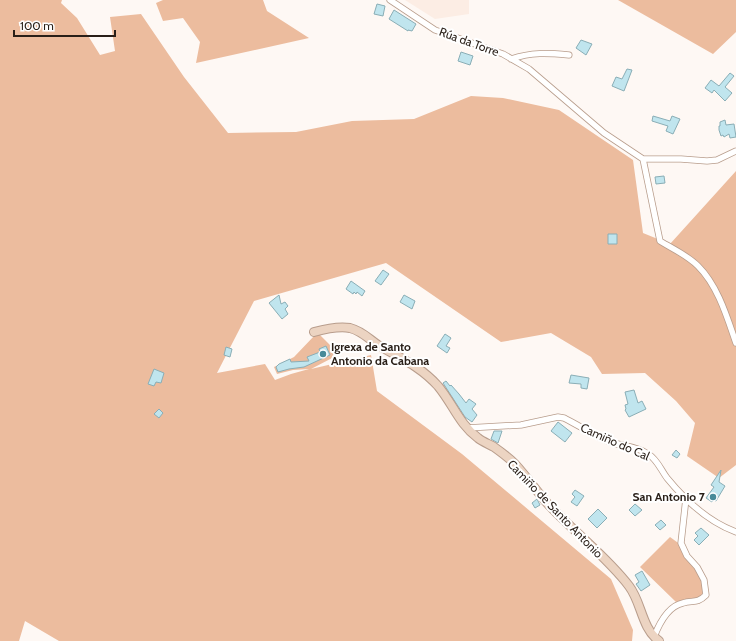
<svg xmlns="http://www.w3.org/2000/svg" width="736" height="641" font-family="Cabin,sans-serif">
<style>
.built{fill:#fcede4}
.green{fill:#ecbc9e}
.building{fill:#c0e5ee;stroke:#8aaeb6}
.lines{fill:none;stroke-linecap:round;stroke-linejoin:round}
.street-casing{stroke:#b89d8c;stroke-width:7}
.secondary-casing{stroke:#b89d8c;stroke-width:10}
.street{stroke:#fff;stroke-width:5.5}
.secondary{stroke:#ecd4c2;stroke-width:8}
.poi-dot{fill:#478a99;stroke:#fff;stroke-width:1.5}
.labels{text-anchor:middle;stroke-width:4;stroke-linejoin:round;paint-order:stroke}
.street-label{font-size:12px;fill:#291f18;stroke:#fff}
.poi-label{font-size:12px;font-weight:bold;fill:#291f18;stroke:#fff;text-anchor:start}
</style>
<rect width="100%" height="100%" fill="#fef8f4"/>
<!-- built -->
<path class="built" d="M405,0H469V14L435,19Z"/>
<!-- green -->
<path class="green" d="M0,0H62L61,3L77,18L100,55L115,51L110,17L141,14L184,77L228,133L296,132L352,121L414,119L471,96L503,98L559,110L633,160L643,233L670,244L736,171V465L719,478L687,456L695,423L676,401L645,373L602,374L591,357L551,333L501,342L386,263L254,301L217,373L265,364L275,380L291,374L309,369L293,370L277,374L274,367L294,357L315,335H320L333,348L336,356L311,369L371,355L377,391L462,454L611,579L633,630L632,641H59L25,621L19,641H0Z
M163,0H263L267,11L309,38L196,63L200,42L183,18L163,21L156,3Z
M618,0H736V32L713,54Z
M670,537L681,545L702,580L703,592L700,597L689,601L684,600L676,602L640,567Z"/>
<!-- building -->
<path class="building" d="M377,4L385,6L383,16L374,14Z
M394,10L416,24L412,31L408,30V31L389,19Z
M581,40L592,44L586,55L576,48Z
M461,52L473,56L470,65L458,61Z
M627,69L632,70L624,91L612,86L616,77L622,79Z
M730,73L734,76L725,87L732,93L725,101L714,90L712,93L705,88L711,80L719,86Z
M653,116L670,121L672,116L680,119L673,134L666,131L668,126L652,121Z
M725,120L726,125L734,124L736,137L730,138L729,134L724,137L723,135L721,136L719,130V126H720V122Z
M664,176L665,183L656,184L655,177Z
M608,234H617V244H608Z
M383,270L389,274L381,285L375,281Z
M351,281L365,291L362,296L357,292L356,294L354,292L353,294L346,289Z
M279,295L281,304L285,302L288,306L285,309L288,314L282,319L269,303Z
M404,295L415,301L412,309L400,302Z
M445,334L451,338L446,346L450,348L447,353L437,346Z
M326,346L330,355L304,367L289,369L278,372L276,367L279,364L290,359L291,362L309,361L307,357L320,352L319,349Z
M226,347L232,349L230,357L224,355Z
M154,369L164,373L161,383L156,382L154,386L148,384Z
M571,375L589,378L587,389L581,388V384L569,383Z
M446,381L450,386L451,385L459,394L466,403L469,399L476,404L472,409L477,415L472,422L465,417L443,383Z
M634,390L638,403L642,401L646,409L629,417L625,410L626,409L625,405L628,404L625,392Z
M159,409L163,413L159,418L154,414Z
M558,422L572,433L565,442L551,431Z
M494,431H502L498,443L491,439Z
M676,450L680,454L677,458L672,455Z
M721,470L719,482L725,486L716,501L714,500L712,502L706,498L714,487L711,485Z
M575,490L584,496L577,506L571,502L575,497L572,494Z
M537,499L540,505L535,508L532,503Z
M635,504L642,510L635,516L629,510Z
M598,509L607,518L597,528L588,519Z
M661,520L666,525L660,530L655,525Z
M701,528L709,535L699,545L694,540L698,536L695,533Z
M642,571L650,585L641,591L636,584L639,582L635,575Z"/>
<g class="lines">
<!-- street casing -->
<g class="street-casing">
<path id="street" d="M390,0L435,30L503,54L529,69L604,133L643,159H681L707,161L717,160L736,151
M511,59C532,52 547,53 569,55
M643,159L660,241C673,249 687,255 698,266C718,286 727,317 736,343
M467,428L521,425L558,417L564,418C580,426 596,437 613,443C625,446 638,447 648,454C657,459 661,470 667,478C685,500 709,522 736,532
M654,637C659,624 668,606 683,603C693,600 697,604 706,595L704,580L697,567L687,556L681,543L686,498"/>
</g>
<!-- secondary casing -->
<g class="secondary-casing">
<path id="secondary" d="M314,332C325,329 339,326 350,328C362,331 369,339 378,345C400,358 420,366 438,386C453,404 459,424 478,438C483,442 489,444 494,447C501,452 509,458 515,464C525,475 533,486 542,497C548,505 556,512 563,519C584,540 611,562 629,586C642,603 641,627 659,641"/>
</g>
<!-- street -->
<use href="#street" class="street"/>
<!-- secondary -->
<use href="#secondary" class="secondary"/>
</g>
<!-- markers -->
<g class="poi-dot">
<circle cx="323" cy="354" r="4"/>
<circle cx="713" cy="497" r="4"/>
</g>
<g class="labels">
<!-- street labels -->
<g class="street-label">
<text transform="translate(469 42) rotate(20)" y="4">Rúa da Torre</text>
<text transform="translate(615 442) rotate(24)" y="4">Camiño do Cal</text>
<text transform="translate(555 509) rotate(46)" y="4">Camiño de Santo Antonio</text>
</g>
<!-- poi labels -->
<g class="poi-label">
<text x="331" y="351">Igrexa de Santo<tspan x="331" dy="14">Antonio da Cabana</tspan></text>
<text x="705" y="501" text-anchor="end">San Antonio 7</text>
</g>
</g>
<!-- scale -->
<path d="M14 30v6h101v-6" fill="none" stroke="#291f18" stroke-width="2"/>
<text x="20" y="30" font-size="12" fill="#291f18" stroke="#ffffff" stroke-width="3" paint-order="stroke">100 m</text>
</svg>
